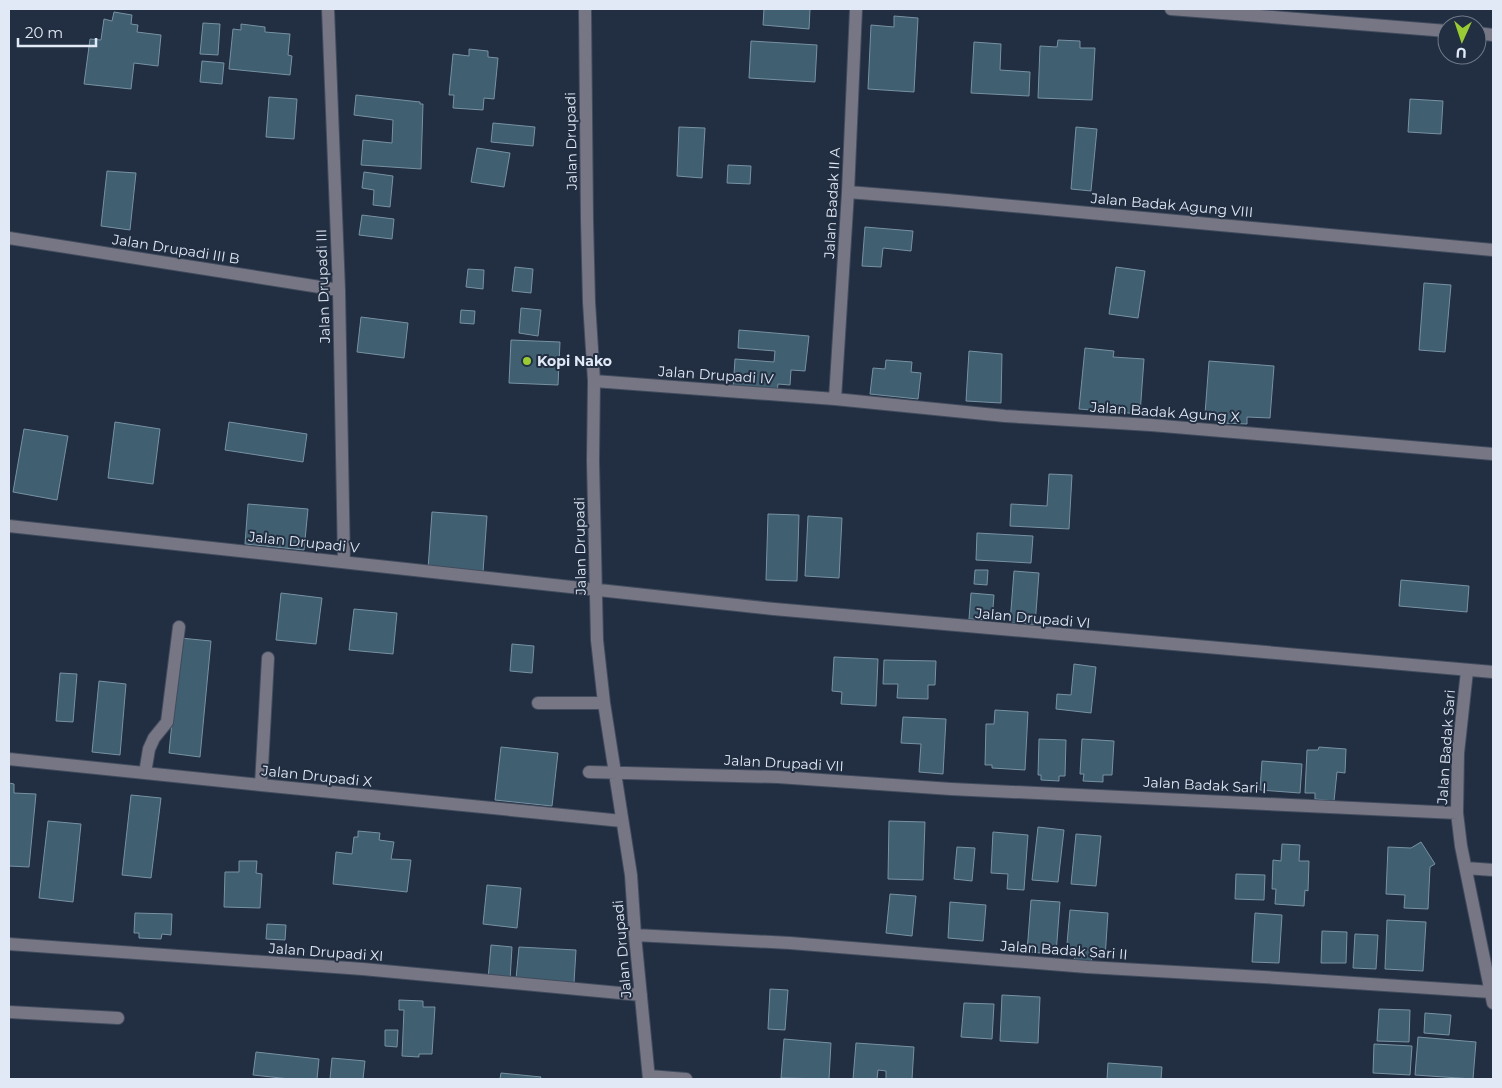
<svg xmlns="http://www.w3.org/2000/svg" width="1502" height="1088" font-family="Montserrat,sans-serif">
<style>
.building{fill:#405f71;stroke:#7792a3}
.lines{fill:none;stroke-linecap:round;stroke-linejoin:round}
.minor-casing{stroke:#414c5e;stroke-width:14}
.minor{stroke:#777684;stroke-width:12}
.poi-dot{fill:#9acb35;stroke:#222e41;stroke-width:2}
.labels{text-anchor:middle;stroke-width:4;stroke-linejoin:round;paint-order:stroke}
.street-label{font-size:14px;fill:#e1e9f6;stroke:#222e41}
.poi-label{font-size:14px;font-weight:bold;fill:#e1e9f6;stroke:#222e41;text-anchor:start}
</style>
<rect width="100%" height="100%" fill="#222e41"/>
<!-- building -->
<path class="building" d="M764,9H810L809,29L763,25Z
M114,12L132,15L131,24L138,25L137,32L161,35L158,66L134,63L131,89L84,84L90,39L101,40L104,19L112,21Z
M894,16L918,18L914,92L868,89L871,25L894,27Z
M203,23L220,24L218,55L200,54Z
M241,24L265,27V32L290,34L288,55L292,56L290,75L229,69L233,29L241,30Z
M1058,40L1080,41V48H1095L1092,100L1038,98L1040,46L1057,47Z
M751,41L817,45L815,82L749,78Z
M974,42L1001,44L1000,70L1030,72L1029,96L971,93Z
M469,49L488,51V57L498,58L494,99L484,98L483,110L453,108L454,95H449L453,54L469,56Z
M202,61L224,63L222,84L200,82Z
M356,95L420,102V104H423L421,169L361,165L363,140L392,143L393,120L354,115Z
M269,97L297,99L294,139L266,137Z
M1410,99L1443,101L1441,134L1408,132Z
M493,123L535,127L533,146L491,142Z
M679,127L705,128L702,178L677,176Z
M1076,127L1097,129L1091,191L1071,189Z
M477,148L510,153L504,187L471,182Z
M728,165L751,166L750,184L727,183Z
M107,171L136,173L130,230L101,226Z
M364,172L393,176L390,207L373,205L374,190L362,188Z
M362,215L394,219L392,239L359,235Z
M865,227L913,231L911,251L883,248L881,267L862,266Z
M515,267L533,269L531,293L512,291Z
M1116,267L1145,271L1138,318L1109,314Z
M468,269L484,270L483,289L466,287Z
M1424,283L1451,285L1445,352L1419,350Z
M521,308L541,310L538,336L519,333Z
M461,310L475,311L474,324L460,323Z
M361,317L408,323L404,358L357,352Z
M739,330L809,336L805,371L791,370L790,385L778,384L777,393L733,389L735,359L774,362L775,351L738,348Z
M511,340L560,342L558,385L509,383Z
M1085,348L1114,351L1113,357L1144,359L1140,414L1079,409Z
M969,351L1002,354L1001,403L966,401Z
M886,360L912,362L911,372L921,373L918,399L870,394L873,368L885,369Z
M1209,361L1274,366L1270,418L1247,417V424L1222,423V415L1205,414Z
M115,422L160,429L153,484L108,478Z
M229,422L307,434L303,462L225,450Z
M24,429L68,436L57,500L13,492Z
M1049,474L1072,475L1069,529L1010,526L1011,504L1047,506Z
M248,504L308,509L304,550L245,544Z
M432,512L487,516L483,572L428,569Z
M768,514L799,515L797,581L766,580Z
M808,516L842,518L839,578L805,576Z
M977,533L1033,536L1031,563L976,560Z
M975,570H988L987,585L974,584Z
M1014,571L1039,573L1035,625L1010,623Z
M1401,580L1469,586L1467,612L1399,606Z
M281,593L322,598L316,644L276,640Z
M971,593L994,595L992,620L969,619Z
M354,609L397,613L393,654L349,650Z
M180,638L211,641L200,757L169,753Z
M512,644L534,646L532,673L510,671Z
M834,657L878,659L876,706L841,704L842,692L832,691Z
M884,660L936,661L935,685H928V699L897,698L898,684H883Z
M1074,664L1096,667L1091,713L1056,709L1057,694L1071,695Z
M60,673L77,674L73,722L56,721Z
M99,681L126,684L120,755L92,752Z
M995,710L1028,712L1025,770L992,768V765H985L986,724H994Z
M903,717L946,719L943,774L919,772L921,744L901,743Z
M1039,739L1066,740L1065,776H1059V781L1041,780V775H1038Z
M1082,739L1114,741L1112,775H1103V782L1083,781L1084,774H1080Z
M501,747L558,753L552,806L495,800Z
M1319,747L1346,749L1345,773L1337,772L1334,801L1315,799V793H1305L1307,750H1318Z
M1262,761L1302,764L1300,793L1260,790Z
M9,783L14,784V793L36,794L29,867L9,866Z
M131,795L161,798L151,878L122,875Z
M48,821L81,824L73,902L39,898Z
M889,821L925,822L923,880L888,879Z
M1038,827L1064,830L1058,882L1032,880Z
M358,831L380,833L379,840L394,842L391,859L411,860L407,892L333,884L336,852L352,854L354,837H358Z
M993,832L1028,835L1024,890L1007,889L1008,874L991,873Z
M1076,834L1101,836L1096,886L1071,884Z
M1421,842L1435,864L1430,867L1428,909L1404,908L1405,895L1386,894L1388,847L1411,848Z
M1282,844L1300,845L1299,861H1309L1308,891L1305,890L1304,906L1275,904L1276,889H1272L1273,860L1281,861Z
M957,847L975,848L972,881L954,879Z
M239,861H257L256,873L262,874L260,908L224,907L225,872H239Z
M1236,874L1265,875L1264,900L1235,899Z
M487,885L521,888L517,928L483,924Z
M890,894L916,896L912,936L886,933Z
M1031,900L1060,902L1056,954L1027,952Z
M950,902L986,905L983,941L948,938Z
M1070,910L1108,913L1105,958L1092,957L1091,962L1074,960L1075,956L1066,955Z
M135,913L172,914L171,935L162,934L161,939L139,938V933H134Z
M1255,913L1282,915L1279,963L1252,962Z
M1387,920L1426,922L1423,971L1385,969Z
M267,924L286,925L285,940L266,939Z
M1322,931L1347,932L1346,963H1321Z
M1355,934L1378,935L1376,969L1353,968Z
M491,945L512,947L510,981L488,979Z
M519,947L576,950L574,983L516,979Z
M770,989L788,990L785,1030L768,1029Z
M1002,995L1040,997L1038,1043L1000,1041Z
M399,1000L423,1001V1007H435L432,1054H419V1057L402,1056L404,1010H399Z
M964,1003L994,1004L992,1039L961,1037Z
M1379,1009L1410,1010L1409,1042L1377,1041Z
M1425,1013L1451,1015L1449,1035L1424,1033Z
M385,1030H398L397,1047L385,1046Z
M1418,1037L1476,1042L1473,1079L1415,1075Z
M784,1039L831,1043L829,1079L781,1078Z
M856,1043L914,1047L912,1079H886V1071L878,1070L877,1079H853Z
M1374,1044L1412,1046L1410,1075L1373,1073Z
M256,1052L319,1059L317,1079H290L253,1075Z
M332,1058L365,1061L363,1079H330Z
M1108,1063L1162,1067L1161,1079H1107Z
M501,1073L541,1077L540,1079H500Z"/>
<g class="lines">
<!-- minor casing -->
<g class="minor-casing">
<path id="minor" d="M328,9L339,290L344,562
M585,9L587,220L589,302L594,381L593,461L597,640L604,703L631,875L635,935L649,1079
M1171,9L1447,31
M1477,33L1493,35
M848,192L947,200L1493,250
M9,238L339,290
M594,381L835,399L1005,416L1151,425L1493,454
M835,399L848,192L856,9
M9,526L774,609L1493,672
M1467,671L1458,753L1457,813L1461,846L1493,1003
M538,703H604
M9,759L261,785L622,821
M589,772L778,777L951,789L1457,813
M145,773L149,749L154,738L167,722L179,627
M261,785L268,658
M1466,868L1493,870
M635,935L790,943L1087,967L1263,977L1491,992
M9,944L363,969L641,995
M9,1012L118,1018
M649,1076L686,1079"/>
</g>
<!-- minor -->
<use href="#minor" class="minor"/>
</g>
<!-- markers -->
<circle class="poi-dot" cx="527" cy="361" r="5"/>
<g class="labels">
<!-- street labels -->
<g class="street-label">
<text transform="translate(571 141) rotate(-91)" y="5">Jalan Drupadi</text>
<text transform="translate(832 203) rotate(-87)" y="5">Jalan Badak II A</text>
<text transform="translate(1172 205) rotate(5)" y="5">Jalan Badak Agung VIII</text>
<text transform="translate(176 249) rotate(9)" y="5">Jalan Drupadi III B</text>
<text transform="translate(323 286) rotate(-92)" y="5">Jalan Drupadi III</text>
<text transform="translate(716 375) rotate(4)" y="5">Jalan Drupadi IV</text>
<text transform="translate(1165 412) rotate(4)" y="5">Jalan Badak Agung X</text>
<text transform="translate(304 542) rotate(6)" y="5">Jalan Drupadi V</text>
<text transform="translate(580 546) rotate(-91)" y="5">Jalan Drupadi</text>
<text transform="translate(1033 618) rotate(5)" y="5">Jalan Drupadi VI</text>
<text transform="translate(1446 747) rotate(-86)" y="5">Jalan Badak Sari</text>
<text transform="translate(784 763) rotate(3)" y="5">Jalan Drupadi VII</text>
<text transform="translate(317 776) rotate(6)" y="5">Jalan Drupadi X</text>
<text transform="translate(1205 785) rotate(3)" y="5">Jalan Badak Sari I</text>
<text transform="translate(622 949) rotate(-95)" y="5">Jalan Drupadi</text>
<text transform="translate(1064 950) rotate(4)" y="5">Jalan Badak Sari II</text>
<text transform="translate(326 952) rotate(4)" y="5">Jalan Drupadi XI</text>
</g>
<!-- poi labels -->
<g class="poi-label">
<text x="537" y="366">Kopi Nako</text>
</g>
</g>
<!-- border -->
<rect width="1502" height="1088" fill="none" stroke="#e1e9f6" stroke-width="20"/>
<!-- north arrow -->
<g transform="translate(1462 40) rotate(183)"><circle r="24" fill="#222e41" stroke="#6e7989"/>
<path d="M0-4L9 19L0 12L-9 19Z" fill="#9acb35"/>
<text y="-8" font-size="14" font-weight="bold" text-anchor="middle" fill="#e1e9f6">U</text>
</g>
<!-- scale -->
<path d="M18 38v8h78v-8" fill="none" stroke="#e1e9f6" stroke-width="2.5"/>
<text x="25" y="38" font-size="15" fill="#e1e9f6" stroke="#222e41" stroke-width="4" paint-order="stroke">20 m</text>
</svg>
